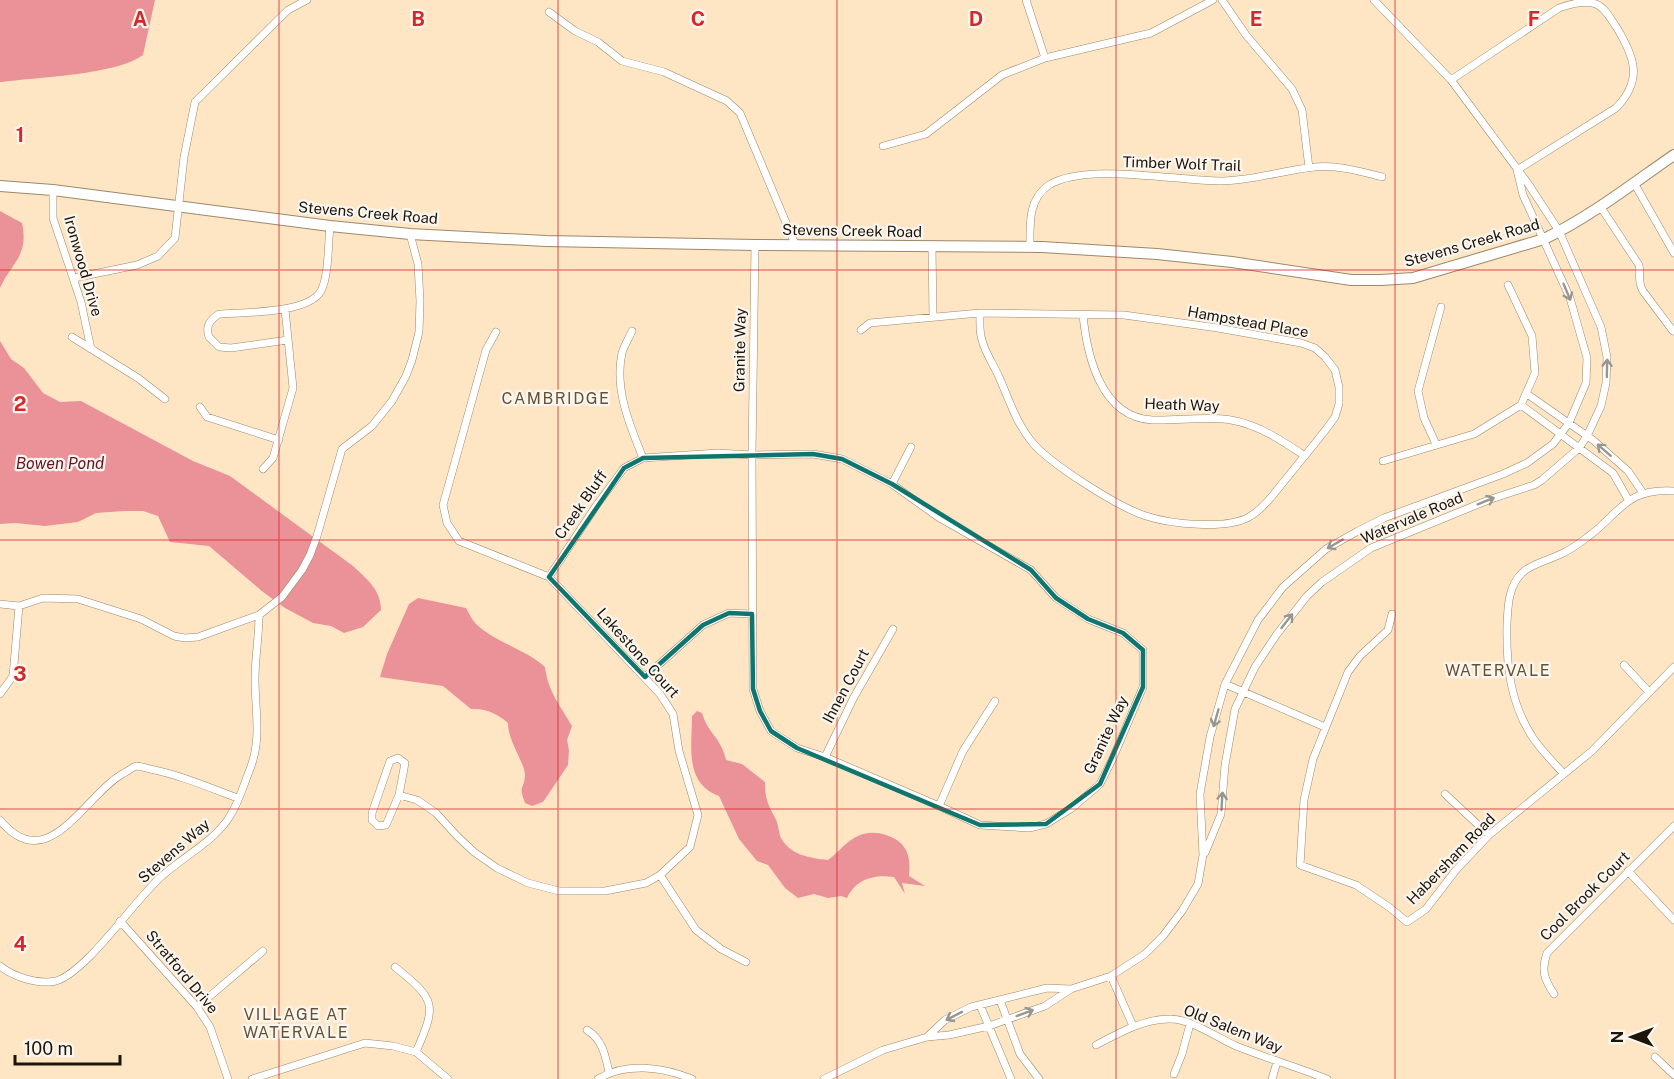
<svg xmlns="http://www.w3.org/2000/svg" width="1674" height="1079" font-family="'Public Sans',sans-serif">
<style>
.water{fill:#eb9198}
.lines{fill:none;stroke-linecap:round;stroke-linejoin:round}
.street-casing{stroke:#9d8869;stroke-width:8}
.secondary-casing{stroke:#9d8869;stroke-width:12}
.street{stroke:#fff;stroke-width:7}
.secondary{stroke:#fff;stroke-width:10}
.oneway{stroke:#999690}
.marked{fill:none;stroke:#0f766e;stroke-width:4.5;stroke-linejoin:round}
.grid{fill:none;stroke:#d62828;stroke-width:1.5;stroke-opacity:0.55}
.labels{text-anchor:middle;stroke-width:4.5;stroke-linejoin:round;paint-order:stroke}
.street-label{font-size:15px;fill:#1d1509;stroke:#fbf6f0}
.neighbourhood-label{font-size:16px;letter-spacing:1.5px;fill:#655134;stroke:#fbf6f0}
.water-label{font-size:16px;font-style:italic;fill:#631423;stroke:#fbf6f0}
.grid-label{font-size:20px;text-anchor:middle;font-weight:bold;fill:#d62828;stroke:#fbf6f0;stroke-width:4.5;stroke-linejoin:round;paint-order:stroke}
</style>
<rect width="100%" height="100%" fill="#fee6c5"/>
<!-- water -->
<path class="water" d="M0,0H155L143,55C116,75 38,77 2,82H0Z
M0,211L22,223C29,256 12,262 0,288Z
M0,341L11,359L24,368L43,393L60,402L81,401L193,461L230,476L353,566C367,579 381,590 381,610L363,627L344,633L331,626L313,623L285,608L263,592L209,546L170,542L158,516L143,511H124L96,513L78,522L45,526L15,523L0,524Z
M418,598L466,608C469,613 472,620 476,624C496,643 525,649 545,667C548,692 560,705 572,726L567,740L569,750L568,765L543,802L532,806L525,803C518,784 524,791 525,775C525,763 508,742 508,723C498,714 486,708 471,709L443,686L380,677L387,654L409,604Z
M697,711L702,713C708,734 721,737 726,760L742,764L765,782C765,802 769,805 777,822C778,826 779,831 780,836C789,855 809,858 828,860C838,853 846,841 858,836C867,832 876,832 886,835C907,842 911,855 909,876L925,886L902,883L905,894L894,877C874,874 856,879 847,898L841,896L828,898L814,894L798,898L785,888L768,865L757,861L739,839L719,796C684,783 692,746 692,716Z"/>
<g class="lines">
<!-- street casing -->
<g class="street-casing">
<path id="street" d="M1026,0L1045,58
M1222,0L1246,35L1292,89L1302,110L1309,168
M549,12L575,31L598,42L622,61L664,72L727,101L740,113L795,244
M1451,80L1559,8C1570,4 1584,0 1596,4C1606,8 1611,20 1617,28C1635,58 1643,80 1616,108L1517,170
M883,146L926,134L1002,75L1045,58L1151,33L1213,0
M1634,183L1674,253
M53,190V218L81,302L91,349
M1600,206L1639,265C1641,275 1637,281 1643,291L1673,331
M932,247L933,316
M1030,247C1030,224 1028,199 1049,185C1085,162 1177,181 1220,181C1253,181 1283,170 1315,167C1338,165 1359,171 1382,177
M74,278L137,265L158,256L175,238L184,157L195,102L288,10L307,0
M1083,315C1087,356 1101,417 1152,420C1178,421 1204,416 1231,420C1259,425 1281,440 1305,456
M861,330L870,323L980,313L1124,315L1218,328L1301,343L1315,348L1325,357L1335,370L1339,387V404L1335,417C1321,437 1305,455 1290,474C1278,488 1265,508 1249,517C1226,530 1170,524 1146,516C1118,507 1050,464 1032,442C1016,423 1009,399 999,377C994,365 985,353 982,340C979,331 980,322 980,313
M632,331C629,338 624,346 622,353C614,389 630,426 643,458
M72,337L138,378L165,399
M288,340L231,348L219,347L209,337C205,326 210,320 219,314C243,312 308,314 321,291C329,275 328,244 330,226
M1527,394L1593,440L1628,471L1643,493
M1521,405L1613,473L1629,501
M200,407L207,417L279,440
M1436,444L1424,418L1418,391L1441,307
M1383,461L1474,434L1521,405L1535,373L1532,336L1508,285
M263,469L273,458L293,388L285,309
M892,484L911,447
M549,577L596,506L624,468L643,458L718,453L752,455L813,454L842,459L892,484L938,517L1031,570L1056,598L1088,619L1123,633L1143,650V687L1113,758L1100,784L1072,808L1046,824L1029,828L980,825L939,806L825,757L797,748L771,731L760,711L753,689L752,455L755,245
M0,604L19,606L43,598L78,599L141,619L174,636L185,638L198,637L259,615L282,597L302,570L310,555L317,536L342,449L372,426L392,401L406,376L412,360L419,332L420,301L418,264L410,234
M1392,614L1388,630L1360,656L1348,672L1313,759L1304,800L1300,865L1356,885L1389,907L1407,922L1426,909L1456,870L1489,835L1592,751L1674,667
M1624,665L1649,692
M645,677L703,625L729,613L752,614
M1225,684L1325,727
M0,694L13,676L19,606
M825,757L854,697L893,629
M1563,773C1553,762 1542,751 1533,738C1510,703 1506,665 1507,624C1508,606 1508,587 1522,573C1532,563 1550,560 1563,553C1572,549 1581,542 1589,536C1622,511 1626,488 1674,491
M1445,794L1489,835
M399,795L386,825L378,826L372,820V813L390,761L398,758L405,763L399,795L417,800L436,813L457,836L474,852L497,868L528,883L559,891H605L646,883L660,875L690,847L698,815L679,751L673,714L660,694L549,577L459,541L447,523L443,505L486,350L496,332
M939,806L963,751L995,701
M0,820C48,879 85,794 124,773C128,771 133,767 136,766C140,766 146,768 150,769C180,775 208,787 237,798
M1205,853L1221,814L1225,765L1235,709L1255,667L1277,634L1307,596L1322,582L1371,548L1491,499L1534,485L1542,480L1579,448L1587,436L1601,406L1606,383L1607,357L1601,327L1559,231L1527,182L1451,80L1374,0
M1628,871L1674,920
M660,875L696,930L721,949L746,962
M120,921L197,1007L210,1027L228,1079
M0,966C14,977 38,985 56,981C87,972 135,899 162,876C184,856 215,841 230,816C239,802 244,784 250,769C262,738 255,711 255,679C255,658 259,637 259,615
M395,967C436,1000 437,1004 416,1052
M1111,976L1133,1026
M1554,994C1544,979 1541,970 1547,953L1674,826
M1000,1000L1020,1054L1039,1079
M980,1005L1011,1079
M197,1007L263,951
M587,1030C603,1040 605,1055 609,1072
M927,1037L945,1020L971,1007L1047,988L1071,989
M1096,1045C1119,1033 1143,1019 1169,1019C1189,1018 1218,1038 1236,1046C1266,1058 1297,1067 1327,1079
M1655,1057L1674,1075
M1174,1074L1182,1054L1190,1024
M252,1079L365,1043L393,1046L416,1052L448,1079
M598,1079C626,1062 663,1067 692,1079
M824,1079L883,1050L927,1037L949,1035L989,1026L1045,1006L1071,989L1111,976L1145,954L1163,936L1182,911L1198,884L1203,855L1200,794L1210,737L1225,684L1258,620L1283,587L1326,549L1358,531L1384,518L1503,474L1527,463L1553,444L1569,423L1586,383L1587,358L1570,298L1523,195L1517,170
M1272,1079L1277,1062"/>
</g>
<!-- secondary casing -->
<g class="secondary-casing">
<path id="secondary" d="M0,186L53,190L330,226L410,234L546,241L755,245L1042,247L1157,254L1232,262L1351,280H1381L1413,278L1544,239C1590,217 1632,184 1674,155"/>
</g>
<!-- street -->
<use href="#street" class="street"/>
<!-- secondary -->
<use href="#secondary" class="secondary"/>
</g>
<!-- one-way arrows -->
<defs><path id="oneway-shaft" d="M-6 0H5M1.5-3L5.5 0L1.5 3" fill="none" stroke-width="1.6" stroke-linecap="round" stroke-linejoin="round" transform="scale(1.5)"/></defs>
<g class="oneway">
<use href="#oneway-shaft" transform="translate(1567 292) rotate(67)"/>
<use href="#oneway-shaft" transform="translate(1607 368) rotate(-89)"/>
<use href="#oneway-shaft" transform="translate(1604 450) rotate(-139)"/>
<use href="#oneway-shaft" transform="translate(1486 501) rotate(-22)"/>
<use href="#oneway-shaft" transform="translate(1335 544) rotate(150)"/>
<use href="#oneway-shaft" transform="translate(1287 621) rotate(-52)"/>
<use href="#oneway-shaft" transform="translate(1216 718) rotate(106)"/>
<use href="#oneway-shaft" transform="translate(1222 801) rotate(-87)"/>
<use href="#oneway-shaft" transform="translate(1025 1013) rotate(-20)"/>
<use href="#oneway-shaft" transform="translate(954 1016) rotate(153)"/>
</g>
<!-- marked area -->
<path class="marked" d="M813,454L842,459L892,484L1031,570L1056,598L1088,619L1123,633L1143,650V687L1100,784L1046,824L980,825L797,748L771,731L760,711L753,689L752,614L729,613L703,625L645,677L549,577L624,468L643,458Z"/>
<!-- grid -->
<path class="grid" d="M279,0V1079M558,0V1079M837,0V1079M1116,0V1079M1395,0V1079M0,270H1674M0,540H1674M0,809H1674"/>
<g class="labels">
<!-- street labels -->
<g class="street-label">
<text transform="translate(1182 164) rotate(2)" y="5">Timber Wolf Trail</text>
<text transform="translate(368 213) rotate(5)" y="5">Stevens Creek Road</text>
<text transform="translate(852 231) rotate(1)" y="5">Stevens Creek Road</text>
<text transform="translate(1472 243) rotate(-16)" y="5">Stevens Creek Road</text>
<text transform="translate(83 266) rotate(74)" y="5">Ironwood Drive</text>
<text transform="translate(1248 322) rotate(10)" y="5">Hampstead Place</text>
<text transform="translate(740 350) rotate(-89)" y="5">Granite Way</text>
<text transform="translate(1182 405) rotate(2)" y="5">Heath Way</text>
<text transform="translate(581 505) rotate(-55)" y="5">Creek Bluff</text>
<text transform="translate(1412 518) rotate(-23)" y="5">Watervale Road</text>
<text transform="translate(638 653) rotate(48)" y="5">Lakestone Court</text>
<text transform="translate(846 686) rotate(-62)" y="5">Ihnen Court</text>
<text transform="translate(1106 735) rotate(-65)" y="5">Granite Way</text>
<text transform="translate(174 851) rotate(-41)" y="5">Stevens Way</text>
<text transform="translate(1451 859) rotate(-46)" y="5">Habersham Road</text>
<text transform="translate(1585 896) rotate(-45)" y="5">Cool Brook Court</text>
<text transform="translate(182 972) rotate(50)" y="5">Stratford Drive</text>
<text transform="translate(1233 1029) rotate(22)" y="5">Old Salem Way</text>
</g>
<!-- neighbourhood labels -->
<g class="neighbourhood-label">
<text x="556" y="404">CAMBRIDGE</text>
<text x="1498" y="676">WATERVALE</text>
<text x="296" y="1020">VILLAGE AT<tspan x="296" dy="18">WATERVALE</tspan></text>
</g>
<!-- water labels -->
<g class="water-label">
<text x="60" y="469">Bowen Pond</text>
</g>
</g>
<g class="grid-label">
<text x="140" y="26">A</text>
<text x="418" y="26">B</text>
<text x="698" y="26">C</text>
<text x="976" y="26">D</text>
<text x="1256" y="26">E</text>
<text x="1534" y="26">F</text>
<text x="20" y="142">1</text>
<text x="20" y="411">2</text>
<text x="20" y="681">3</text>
<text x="20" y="951">4</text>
</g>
<!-- north arrow -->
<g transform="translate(1632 1037) rotate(270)" stroke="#fbf6f0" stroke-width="4.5" paint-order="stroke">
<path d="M0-4.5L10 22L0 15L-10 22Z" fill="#1d1509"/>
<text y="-9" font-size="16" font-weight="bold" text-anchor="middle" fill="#1d1509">N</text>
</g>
<!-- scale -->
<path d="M15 1055v9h105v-9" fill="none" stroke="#1d1509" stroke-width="3"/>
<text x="24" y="1055" font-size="18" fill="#1d1509" stroke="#fbf6f0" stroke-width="4.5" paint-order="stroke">100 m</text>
</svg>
